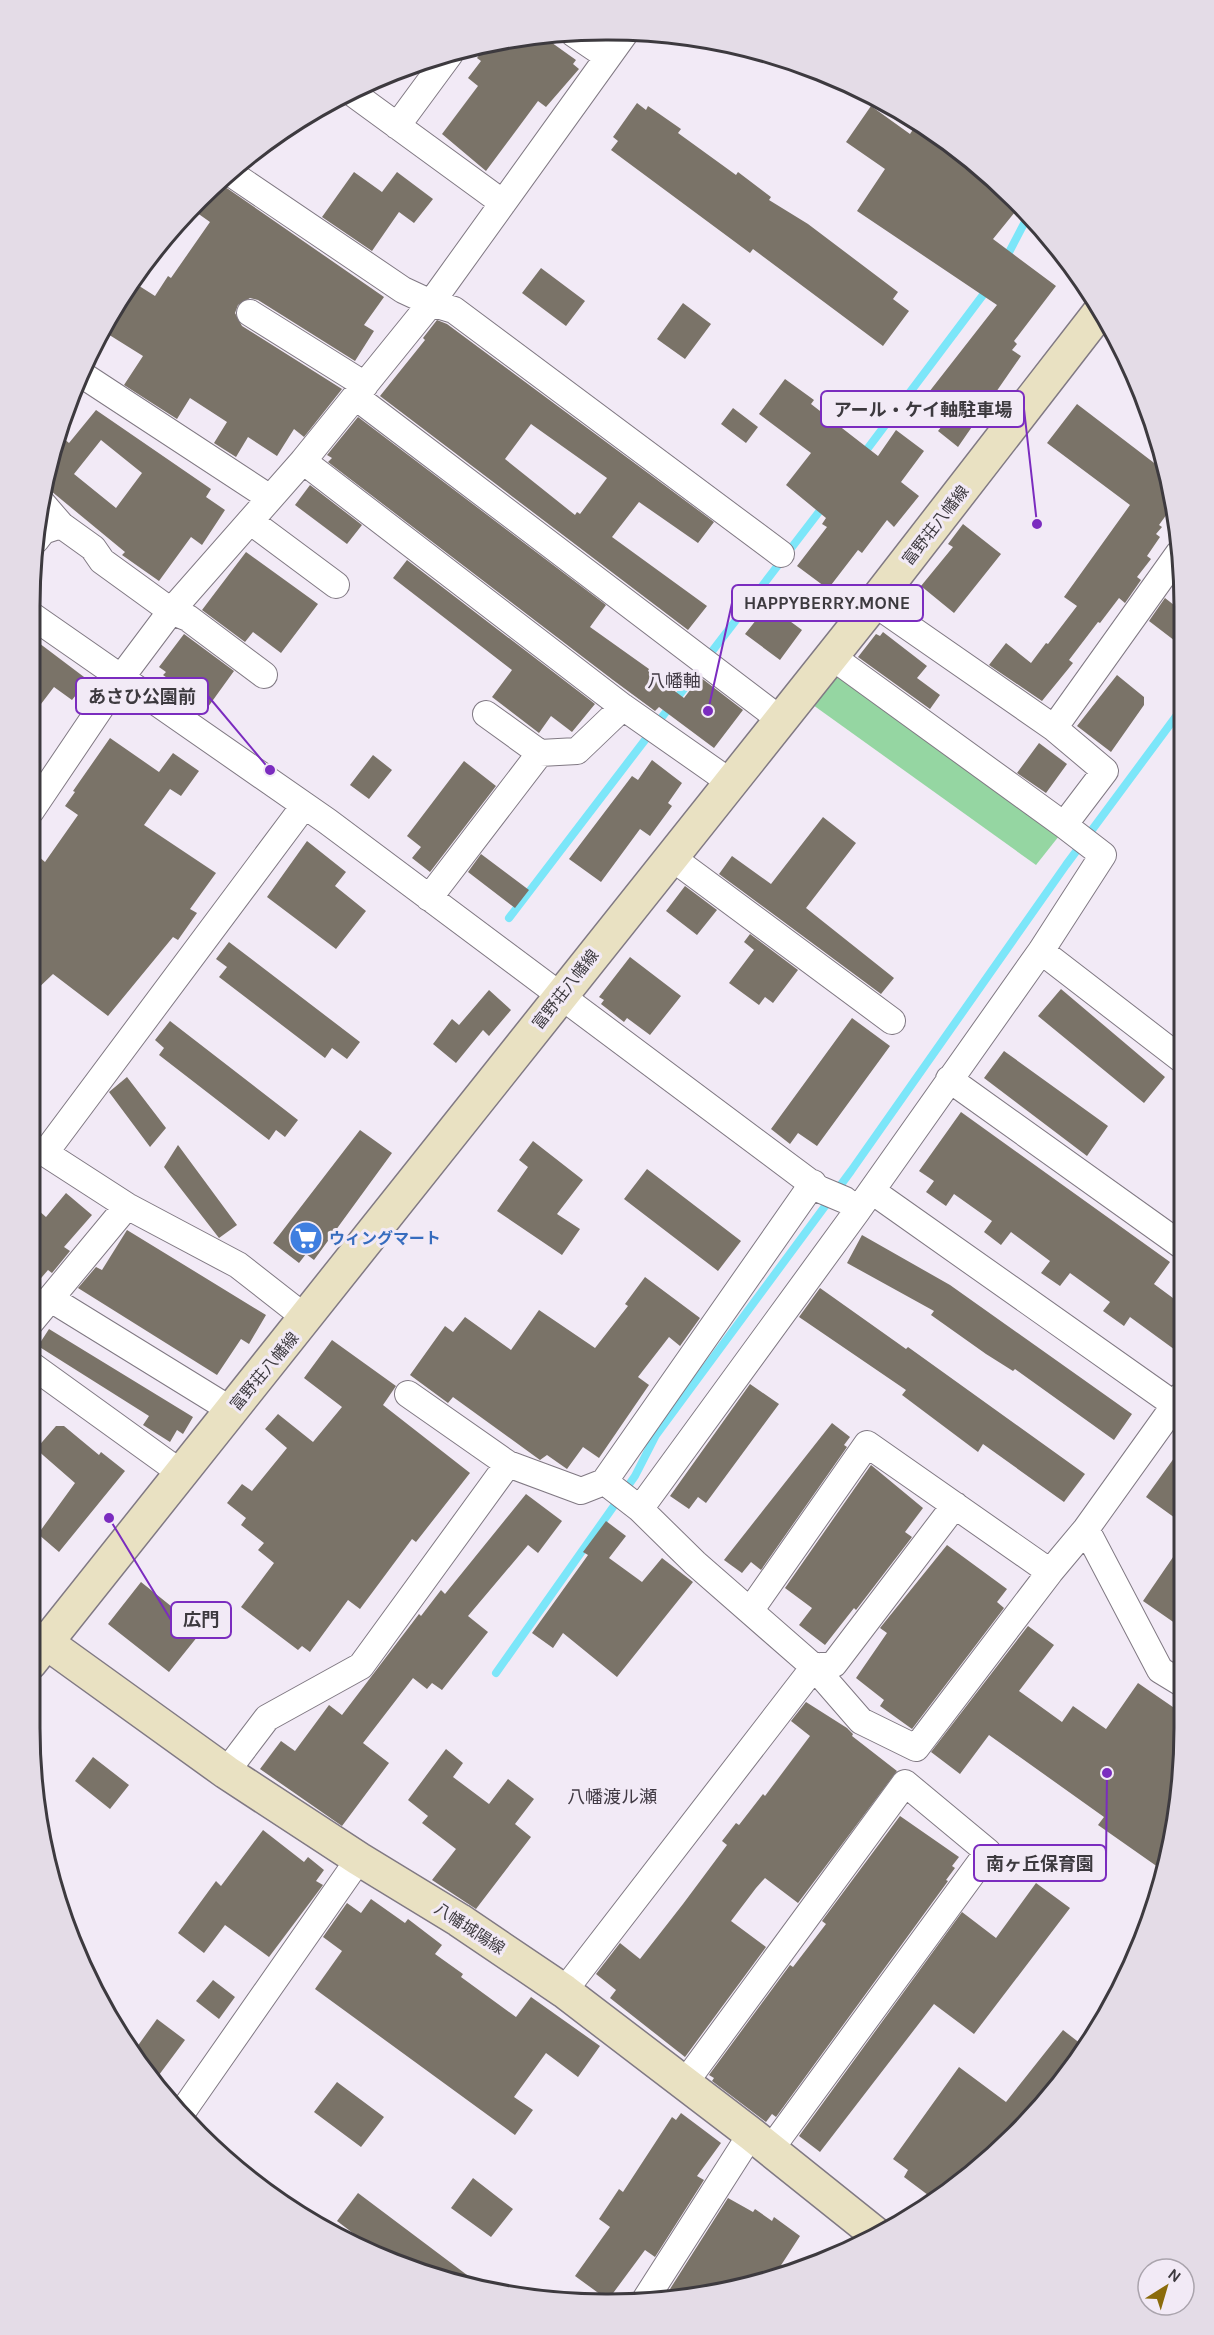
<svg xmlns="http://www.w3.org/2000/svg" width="1214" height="2335" font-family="Karla,'Noto Sans JP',sans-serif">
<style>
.green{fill:#95d6a2}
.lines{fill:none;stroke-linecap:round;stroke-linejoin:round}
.stream{stroke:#7ce6f9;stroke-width:8}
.building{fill:#7a7368;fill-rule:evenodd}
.street-casing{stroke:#807983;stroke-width:28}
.secondary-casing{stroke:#807983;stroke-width:36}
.street{stroke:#fff;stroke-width:26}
.secondary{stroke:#e9e1c2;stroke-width:33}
.labels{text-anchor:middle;stroke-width:6;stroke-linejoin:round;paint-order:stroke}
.street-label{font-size:16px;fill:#3d3a3f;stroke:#f2eaf6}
.shop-label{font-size:16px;font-weight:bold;fill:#366cbe;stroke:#f2eaf6;text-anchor:start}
.neighbourhood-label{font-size:18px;fill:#403943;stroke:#f2eaf6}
.rim{fill:none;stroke:#3d3a3f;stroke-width:3}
.leader{fill:none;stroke:#7b2cbf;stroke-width:2}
.callout-dot{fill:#7b2cbf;stroke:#f2eaf6;stroke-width:2}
.callout{fill:#f2eaf6;stroke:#7b2cbf;stroke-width:2}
.callout-label{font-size:18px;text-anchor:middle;font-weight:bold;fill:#3d3a3f}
</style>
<rect width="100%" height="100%" fill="#f2eaf6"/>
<!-- green -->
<path class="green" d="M836,673L1059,836L1036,865L813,705Z"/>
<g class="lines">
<!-- stream -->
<path class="stream" d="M1005,260L1028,216
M862,456L989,287
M710,654L825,504
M658,722L695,675
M509,918L645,740
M496,1673L635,1476L656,1435L851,1171L1066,865L1180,711"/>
</g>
<!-- building -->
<path class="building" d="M532,35H541L576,60L573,64L579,69L546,107L538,101L486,171L442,134L478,86L468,78L481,61L477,58L487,45Z
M637,103L646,110L648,106L681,129L678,133L736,175L738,172L771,197L769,200L808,224L898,292L893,299L909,311L883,346L753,249L750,253L611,150L618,141L613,137Z
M871,106L910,134L916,125L938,140L935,144L1010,197L1019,207L993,239L1056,286L1014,341L1017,344L1012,350L1021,356L958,447L938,431L954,411L929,392L997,305L857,211L885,169L846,142Z
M354,172L382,192L397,172L433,199L414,223L399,212L372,251L322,217Z
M218,182L384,297L364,325L374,331L355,361L258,300L250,298L238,305L235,313L242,326L342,389L304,437L294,429L277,456L248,437L236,457L214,443L227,422L190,398L177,419L124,385L143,356L103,331L133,282L155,296L168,276L171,278L210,222L193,210Z
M541,268L585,301L566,326L522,293Z
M683,303L711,324L685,359L657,339Z
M437,320L447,324L714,522L698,543L639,502L612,537L707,606L688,630L380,396L425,340L423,338ZM531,424L607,478L580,514L577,512L575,515L505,459Z
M785,379L814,400L811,404L878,456L896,430L924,451L901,482L919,496L894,527L887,520L862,553L858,550L828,589L797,566L827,527L822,524L826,518L786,485L811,453L759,414Z
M1077,404L1162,469L1172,507L1159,525L1162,527L1156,534L1160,537L1147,556L1151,559L1137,577L1141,580L1125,603L1119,598L1100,623L1098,622L1069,660L1073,663L1042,701L989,665L1006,643L1031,663L1046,643L1048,644L1077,606L1064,597L1130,505L1047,443Z
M733,408L758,427L746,443L721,424Z
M96,410L211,489L206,497L225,510L202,545L191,537L159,581L122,555L125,552L45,486L52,451L63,438L69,443ZM101,440L142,473L116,508L74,474Z
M358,417L606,605L590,627L649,669L648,671L684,698L700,677L743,710L714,748L659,707L655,711L613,680L328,462L332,458L327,455Z
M310,485L362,525L347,544L295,505Z
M963,524L1001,554L954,613L921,586L953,547L948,544Z
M246,552L318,604L281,653L253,632L245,642L202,610Z
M407,560L595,704L572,732L551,716L539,733L492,697L512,670L393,578Z
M1165,598L1179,609V644L1149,621Z
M768,605L802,630L780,660L745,634Z
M883,632L927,666L917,678L940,695L930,709L858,657L876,634L880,636Z
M184,634L234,671L208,707L163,675L166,672L159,667Z
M31,637L88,680L72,700L54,687L31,717Z
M1117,675L1144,697V705L1111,752L1077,726Z
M110,738L159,772L173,753L199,771L181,796L170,789L144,825L216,873L190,909L197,913L178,940L173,937L108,1016L53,974L31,995V850L45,862L78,815L65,806L75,792L73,791Z
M1039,743L1067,764L1046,793L1017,773Z
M373,755L392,770L369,799L350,785Z
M652,760L682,783L668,803L672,806L650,836L640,829L601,882L569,859L632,776L638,780Z
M464,761L496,786L430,872L412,858L421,847L407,836Z
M823,817L856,843L806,908L894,978L881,994L719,874L732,856L771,884Z
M307,841L346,872L335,886L366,911L336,949L267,897Z
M481,854L529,890L515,908L468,872Z
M685,886L717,910L697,935L666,911Z
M750,934L798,970L773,1003L765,997L759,1005L729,983L754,950L744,942Z
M229,942L360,1042L347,1059L332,1048L325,1058L219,977L227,967L216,959Z
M630,957L681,996L650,1035L627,1018L624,1022L601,1004L604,1000L599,997Z
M1061,989L1165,1077L1144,1103L1038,1016Z
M489,990L511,1010L489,1036L483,1030L456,1063L433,1044L452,1019L459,1025Z
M852,1018L890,1046L817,1146L798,1133L790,1144L771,1129Z
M170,1021L298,1120L285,1137L276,1130L269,1140L159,1055L164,1048L155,1040Z
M1004,1051L1108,1126L1087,1156L984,1078Z
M127,1077L166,1128L150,1147L109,1092Z
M961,1112L1170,1262L1154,1284L1181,1304L1182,1355L1130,1317L1124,1326L1103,1311L1110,1302L1070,1273L1060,1286L1041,1273L1050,1261L1011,1232L1001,1245L984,1232L992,1221L954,1194L946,1206L926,1192L934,1181L919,1171Z
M360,1130L392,1153L314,1260L306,1254L299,1263L273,1243Z
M533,1141L583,1180L557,1214L580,1229L562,1255L497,1211L528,1167L519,1160Z
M178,1145L237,1225L219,1238L164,1167Z
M647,1169L741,1241L718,1271L624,1199Z
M66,1193L92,1215L64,1247L70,1251L52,1273L48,1270L30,1291L31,1204L46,1217Z
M127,1230L266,1315L249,1344L241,1339L217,1375L78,1288L96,1267L102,1270Z
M862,1235L950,1285L1132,1414L1114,1440L1015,1369L1013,1371L986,1354L931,1315L934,1311L847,1263Z
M645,1277L700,1318L680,1346L669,1337L638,1377L649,1385L599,1458L583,1447L567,1469L547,1455L540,1460L453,1397L448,1403L410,1375L445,1326L453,1332L465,1317L511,1350L539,1310L595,1348L628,1306L625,1304Z
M820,1288L906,1349L908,1347L1085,1474L1064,1502L983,1444L978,1452L902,1395L906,1390L799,1317Z
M49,1329L193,1417L183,1434L177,1430L170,1442L143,1425L149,1416L38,1346Z
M332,1340L396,1386L383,1405L470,1473L416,1542L412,1539L360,1609L348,1600L310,1652L302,1646L298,1650L241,1607L274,1563L258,1550L264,1543L241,1525L246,1518L227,1503L242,1484L252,1491L287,1448L265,1429L278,1414L313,1442L342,1407L304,1378Z
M750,1384L779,1404L706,1503L698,1497L689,1509L670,1496Z
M832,1423L850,1437L844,1445L847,1447L761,1570L751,1562L742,1573L724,1560Z
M56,1426H64L99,1455L101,1452L125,1471L59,1552L38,1534L75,1483L36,1449Z
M1182,1447V1523L1146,1497Z
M871,1465L923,1508L905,1532L912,1537L856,1610L854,1608L825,1645L799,1625L812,1608L785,1588Z
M526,1494L562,1521L538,1553L528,1545L468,1616L488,1632L442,1690L432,1683L427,1689L413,1678L363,1743L389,1763L342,1826L260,1769L281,1741L295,1751L329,1705L342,1715L419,1614L421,1616L441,1590L445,1594Z
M606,1521L626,1536L609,1558L642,1582L662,1558L693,1582L617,1677L563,1633L553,1648L532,1633L588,1555L583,1552Z
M1182,1544V1628L1143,1601Z
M947,1545L1007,1589L997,1602L1004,1608L912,1729L880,1706L884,1700L856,1678L887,1633L880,1628Z
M141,1582L202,1631L169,1672L108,1624Z
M1028,1626L1054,1645L1019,1691L1062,1722L1073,1706L1106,1729L1138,1683L1183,1714V1765L1165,1872L1098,1825L1104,1817L989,1735L960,1774L931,1752Z
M806,1702L847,1728L853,1734L852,1736L897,1771L798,1903L765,1878L756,1888L731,1921L766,1947L685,2057L610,1998L616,1990L596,1974L620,1943L640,1959L683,1904L727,1845L722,1841L736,1823L739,1825L763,1794L765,1796L810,1736L791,1721Z
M446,1749L463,1763L453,1777L489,1804L508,1779L534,1799L515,1824L531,1837L476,1909L432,1880L456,1849L422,1823L428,1816L408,1800Z
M93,1757L129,1785L110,1809L75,1781Z
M900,1816L959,1857L952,1866L955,1868L946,1880L948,1881L776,2117L772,2114L766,2122L712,2081L714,2078L709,2075L790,1965L793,1967L826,1924L822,1921Z
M263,1830L304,1862L308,1857L324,1870L316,1881L323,1885L269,1957L225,1925L204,1953L178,1933L216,1881L221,1886Z
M1036,1883L1070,1908L974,2034L934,2004L820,2152L799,2136L962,1912L996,1938Z
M371,1899L405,1923L408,1919L442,1945L435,1954L463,1974L461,1977L516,2017L531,1997L600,2046L578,2077L546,2053L514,2097L533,2110L515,2135L315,1989L342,1951L323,1937L347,1903L361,1913Z
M213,1980L235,1997L219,2019L196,2001Z
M157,2019L185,2040L153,2083L134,2051Z
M1063,2030L1081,2044L1015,2136L936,2201L904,2177L908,2170L893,2159L959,2067L1006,2102Z
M337,2082L384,2117L361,2147L314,2112Z
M681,2113L721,2143L697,2176L704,2180L655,2257L645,2250L608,2300L575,2276L610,2227L599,2219L619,2189L623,2192L672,2117L676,2120Z
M473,2178L513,2209L491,2237L451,2208Z
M358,2193L479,2284L477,2287L458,2285L370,2246L337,2221Z
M728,2198L753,2212L755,2209L772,2221L774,2217L800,2236L776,2273L663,2300Z"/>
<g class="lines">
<!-- street casing -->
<g class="street-casing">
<path id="street" d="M574,34L608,57
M351,92L503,203
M397,126L450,54
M229,172L403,290L431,303L454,310L781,554
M250,313L365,385
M81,374L270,498
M356,397L781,720
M303,461L623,707L730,782
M42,503L61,525L93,548L102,561L171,611L188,618L264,675
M250,521L336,585
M36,540L43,531L61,525
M31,615L327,821L819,1189L845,1200L858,1210L1041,951L1103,855L1064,825L1105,771L1054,728L874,603
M831,656L1064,825
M486,714L540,753L577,751L623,707
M1054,728L1179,553
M304,806L45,1153L127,1206L238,1265L307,1319
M31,811L120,679L171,611L303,461L431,303L626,32
M671,857L892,1021
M429,898L540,753
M1041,951L1181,1059
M949,1079L1181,1245
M872,1191L1182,1410
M51,1299L231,1410
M30,1323L127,1206
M30,1364L181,1473
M408,1394L508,1464L581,1491L604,1482L609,1485L640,1509L695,1563L814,1667L861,1721L916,1748L1050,1572L1086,1529L1182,1395
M604,1482L813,1183
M640,1509L858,1210
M1086,1529L1160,1670L1183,1684
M750,1611L867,1444L1050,1572
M30,1630L47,1643
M226,1772L267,1718L361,1666L508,1464
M564,1991L814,1667L834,1664L955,1505
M684,2084L905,1783L988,1852L770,2150
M183,2111L359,1859
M643,2303L751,2134"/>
</g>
<!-- secondary casing -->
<g class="secondary-casing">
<path id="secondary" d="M47,1643L226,1772L359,1859L459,1920L564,1991L751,2134L877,2235
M30,1663L874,603L1098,314"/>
</g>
<!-- street -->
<use href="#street" class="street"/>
<!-- secondary -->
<use href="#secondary" class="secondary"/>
</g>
<!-- icons -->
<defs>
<g id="supermarket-disc" transform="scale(1.725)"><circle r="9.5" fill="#3f7fe0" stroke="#f2eaf6"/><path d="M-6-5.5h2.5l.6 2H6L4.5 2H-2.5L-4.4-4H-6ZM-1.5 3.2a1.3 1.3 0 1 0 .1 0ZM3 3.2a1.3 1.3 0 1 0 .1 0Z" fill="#fff"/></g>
</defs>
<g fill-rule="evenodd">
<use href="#supermarket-disc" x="306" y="1238"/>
</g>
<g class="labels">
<!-- street labels -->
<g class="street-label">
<text transform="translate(935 525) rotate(-52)" y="6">富野荘八幡線</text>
<text transform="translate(565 989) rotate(-52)" y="6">富野荘八幡線</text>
<text transform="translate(264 1371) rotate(-50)" y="6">富野荘八幡線</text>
<text transform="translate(470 1928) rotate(33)" y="6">八幡城陽線</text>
</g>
<!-- shop labels -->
<g class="shop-label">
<text x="329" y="1244">ウィングマート</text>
</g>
<!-- neighbourhood labels -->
<g class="neighbourhood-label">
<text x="674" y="687">八幡軸</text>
<text x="612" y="1803">八幡渡ル瀬</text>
</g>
</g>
<!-- crop -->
<path d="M0 0H1214V2335H0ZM606 40H608A566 566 0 0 1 1174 606V1728A566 566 0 0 1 608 2294H606A566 566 0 0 1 40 1728V606A566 566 0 0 1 606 40Z" fill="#e4dce7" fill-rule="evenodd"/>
<path class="rim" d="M606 40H608A566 566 0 0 1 1174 606V1728A566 566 0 0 1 608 2294H606A566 566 0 0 1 40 1728V606A566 566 0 0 1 606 40Z"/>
<!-- callouts -->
<path class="leader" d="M1037 524L1024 409M708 711L732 603M270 770L208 696M109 1518L171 1620M1107 1773L1106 1863"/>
<g class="callout-dot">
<circle cx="1037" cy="524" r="6"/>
<circle cx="708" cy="711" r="6"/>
<circle cx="270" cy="770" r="6"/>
<circle cx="109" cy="1518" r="6"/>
<circle cx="1107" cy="1773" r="6"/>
</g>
<g class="callout">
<rect x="821" y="391" width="203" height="36" rx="6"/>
<rect x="732" y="585" width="191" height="36" rx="6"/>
<rect x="76" y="678" width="132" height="36" rx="6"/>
<rect x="171" y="1602" width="60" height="36" rx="6"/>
<rect x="974" y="1845" width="132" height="36" rx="6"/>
</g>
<g class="callout-label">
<text x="923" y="416">アール・ケイ軸駐車場</text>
<text x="827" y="609">HAPPYBERRY.MONE</text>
<text x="142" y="703">あさひ公園前</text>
<text x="201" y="1626">広門</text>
<text x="1040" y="1870">南ヶ丘保育園</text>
</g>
<!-- north arrow -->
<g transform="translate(1166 2287) rotate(37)"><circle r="28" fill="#f2eaf6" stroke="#aaa4ad" stroke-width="1.5"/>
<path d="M0-4.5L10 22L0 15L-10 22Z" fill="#8b6b0b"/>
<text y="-9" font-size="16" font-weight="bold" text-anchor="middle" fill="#3d3a3f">N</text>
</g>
</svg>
